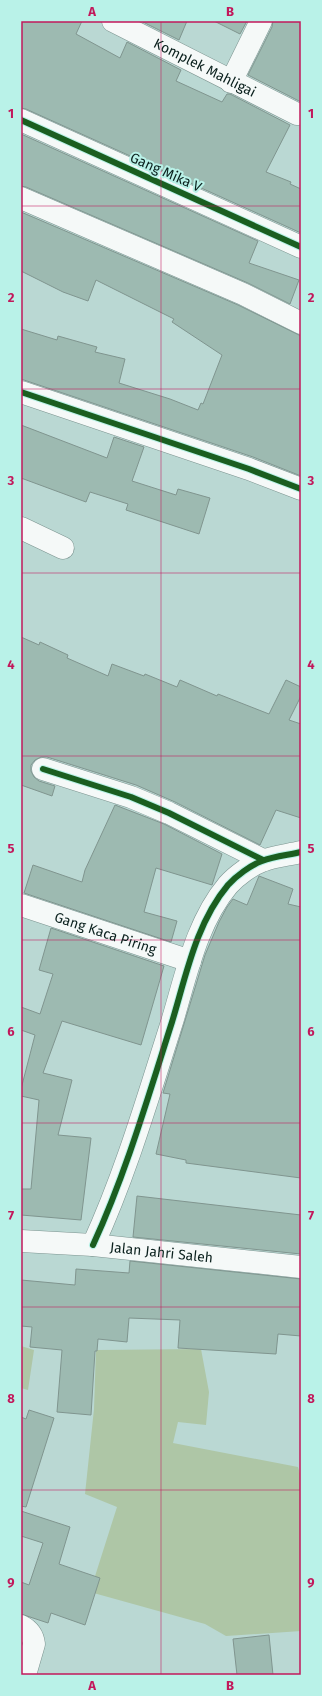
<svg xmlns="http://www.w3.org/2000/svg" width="322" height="1696" font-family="'Fira Sans',sans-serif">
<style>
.green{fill:#aec6a6}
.building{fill:#9dbab1;stroke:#80958f}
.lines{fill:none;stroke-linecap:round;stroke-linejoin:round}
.street-casing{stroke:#7c9490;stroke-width:23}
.secondary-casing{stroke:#7c9490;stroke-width:23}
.street{stroke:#f5f9f8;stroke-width:22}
.secondary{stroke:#f5f9f8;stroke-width:22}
.cycleway-casing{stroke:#b9f2e8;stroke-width:8}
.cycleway{stroke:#1b5e20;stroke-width:6}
.grid{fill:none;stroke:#c2185b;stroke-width:1;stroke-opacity:0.55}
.labels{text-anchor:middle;stroke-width:4;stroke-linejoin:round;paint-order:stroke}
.street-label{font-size:14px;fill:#0a201d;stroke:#b9f2e8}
.neatline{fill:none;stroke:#c2185b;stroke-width:1.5}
.grid-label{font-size:13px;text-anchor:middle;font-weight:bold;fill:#c2185b}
</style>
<rect width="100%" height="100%" fill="#bad8d3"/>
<!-- green -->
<path class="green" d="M21,1346L34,1350L28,1390L21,1388Z
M201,1349L209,1392L206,1425L178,1422L173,1443L298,1467L301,1477V1631L226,1636L205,1624L90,1592L117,1507L85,1494L94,1409L96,1350Z"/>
<!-- building -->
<path class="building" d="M21,21H82L76,34L120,58L127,42L181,70L176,81L222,102L227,94H230L290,125L266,172L291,182L290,184L301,189V233L26,109L21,108Z
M141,21H187L179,40Z
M214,21H247L240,34Z
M273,21H301V102L248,75L272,27Z
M21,134L258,241L249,263L299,280L290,304L248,283L26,187L21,186Z
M21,212L238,305L301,336V476L253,457L21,379V329L57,340L58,336L97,347L95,352L125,359L119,383L170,399L198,410L201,403L203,404L222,355L172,322L174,319L96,280L88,301L63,292L21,271Z
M21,425L107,458L114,437L144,447L132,481L176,495L178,489L210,498L199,534L126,510L128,504L90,492L86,502L21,478Z
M21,637L39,645L40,642L68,655L67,658L108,676L112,664L144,676L145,674L177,687L180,680L217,696L218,694L269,714L286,680L301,687V696L289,720L301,724V818L276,810L260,845L175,802L136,785L47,757H41L35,760L31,765V771L34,777L39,781L55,786L52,796L21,785Z
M115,805L164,824L222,854L212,885L156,868L144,912L177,921L171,942L24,893L33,865L82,882L85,870Z
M259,876L293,889L288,904L301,907V1178L186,1163V1160L156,1154L170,1094L163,1093L205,955L219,922L227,907L233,899L247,905Z
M51,928L164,966L141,1045L62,1021L43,1073L72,1080L58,1135L91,1138L81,1220L21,1215V1189H31L39,1100L21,1096V1089L35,1035L21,1030V1007L40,1014L53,974L39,970Z
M137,1196L301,1215V1254L133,1237Z
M130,1261L301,1279V1336L278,1334L276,1354L178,1348L180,1320L129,1318L127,1342L98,1339L97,1351H95L91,1415L57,1412L62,1350L30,1347L32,1327L21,1326V1280L75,1285L76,1269L129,1273Z
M29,1410L54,1418L26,1507L21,1506V1417L26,1419Z
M21,1511L70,1527L59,1564L100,1578L85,1625L51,1613L48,1623L21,1614V1582L29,1585L43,1543L21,1536Z
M269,1635L273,1675H237L233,1639Z"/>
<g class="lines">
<!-- street casing -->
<g class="street-casing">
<g id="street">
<path id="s1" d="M113,21L297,114"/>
<path d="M231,82L261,21"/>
<path d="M21,120L301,247"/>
<path d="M21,198L243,294L301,323"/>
<path d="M21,392L249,469L301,489"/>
<path d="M21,528L63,548"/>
<path d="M43,769L131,797L169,813L263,860"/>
<path id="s2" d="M21,905L190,961"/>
<path d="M93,1245C126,1173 148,1097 172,1022C186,976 196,923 228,885C236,876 251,865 262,861C274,856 289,855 301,852"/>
<path d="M21,1626C29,1630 33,1635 34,1644L25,1675"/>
</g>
</g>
<!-- secondary casing -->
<g class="secondary-casing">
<g id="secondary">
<path id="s3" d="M21,1241L93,1245L301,1267"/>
</g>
</g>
<!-- street -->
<use href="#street" class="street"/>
<!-- secondary -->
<use href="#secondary" class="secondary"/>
<!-- cycleway casing -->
<g class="cycleway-casing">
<path id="cycleway" d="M21,120L301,247
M21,392L249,469L301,489
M43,769L131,797L169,813L263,860
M93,1245C126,1173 148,1097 172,1022C186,976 196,923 228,885C236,876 251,865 262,861C274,856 289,855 301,852"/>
</g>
<!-- cycleway -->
<use href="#cycleway" class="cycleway"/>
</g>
<!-- grid -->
<path class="grid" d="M161,21V1675M21,206H301M21,389H301M21,573H301M21,756H301M21,940H301M21,1123H301M21,1307H301M21,1490H301"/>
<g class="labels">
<!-- street labels -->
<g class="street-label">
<text dy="5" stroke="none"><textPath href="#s1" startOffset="103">Komplek Mahligai</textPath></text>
<text transform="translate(166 172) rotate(24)" y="5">Gang Mika V</text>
<text dy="5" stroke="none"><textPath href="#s2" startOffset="89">Gang Kaca Piring</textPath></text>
<text dy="5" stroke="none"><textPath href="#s3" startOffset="141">Jalan Jahri Saleh</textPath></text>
</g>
</g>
<!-- border -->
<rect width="322" height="1696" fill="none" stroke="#b9f2e8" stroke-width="44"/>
<rect x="22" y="22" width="278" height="1652" class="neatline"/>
<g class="grid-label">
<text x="92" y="16">A</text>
<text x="230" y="16">B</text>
<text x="11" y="118">1</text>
<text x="311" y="118">1</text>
<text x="11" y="302">2</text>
<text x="311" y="302">2</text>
<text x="11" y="485">3</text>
<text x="311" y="485">3</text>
<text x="11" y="669">4</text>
<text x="311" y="669">4</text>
<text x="11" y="853">5</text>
<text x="311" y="853">5</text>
<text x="11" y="1036">6</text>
<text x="311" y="1036">6</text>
<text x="11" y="1220">7</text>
<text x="311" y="1220">7</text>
<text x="11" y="1403">8</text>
<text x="311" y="1403">8</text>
<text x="11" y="1587">9</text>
<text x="311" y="1587">9</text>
<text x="92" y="1690">A</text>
<text x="230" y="1690">B</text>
</g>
</svg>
